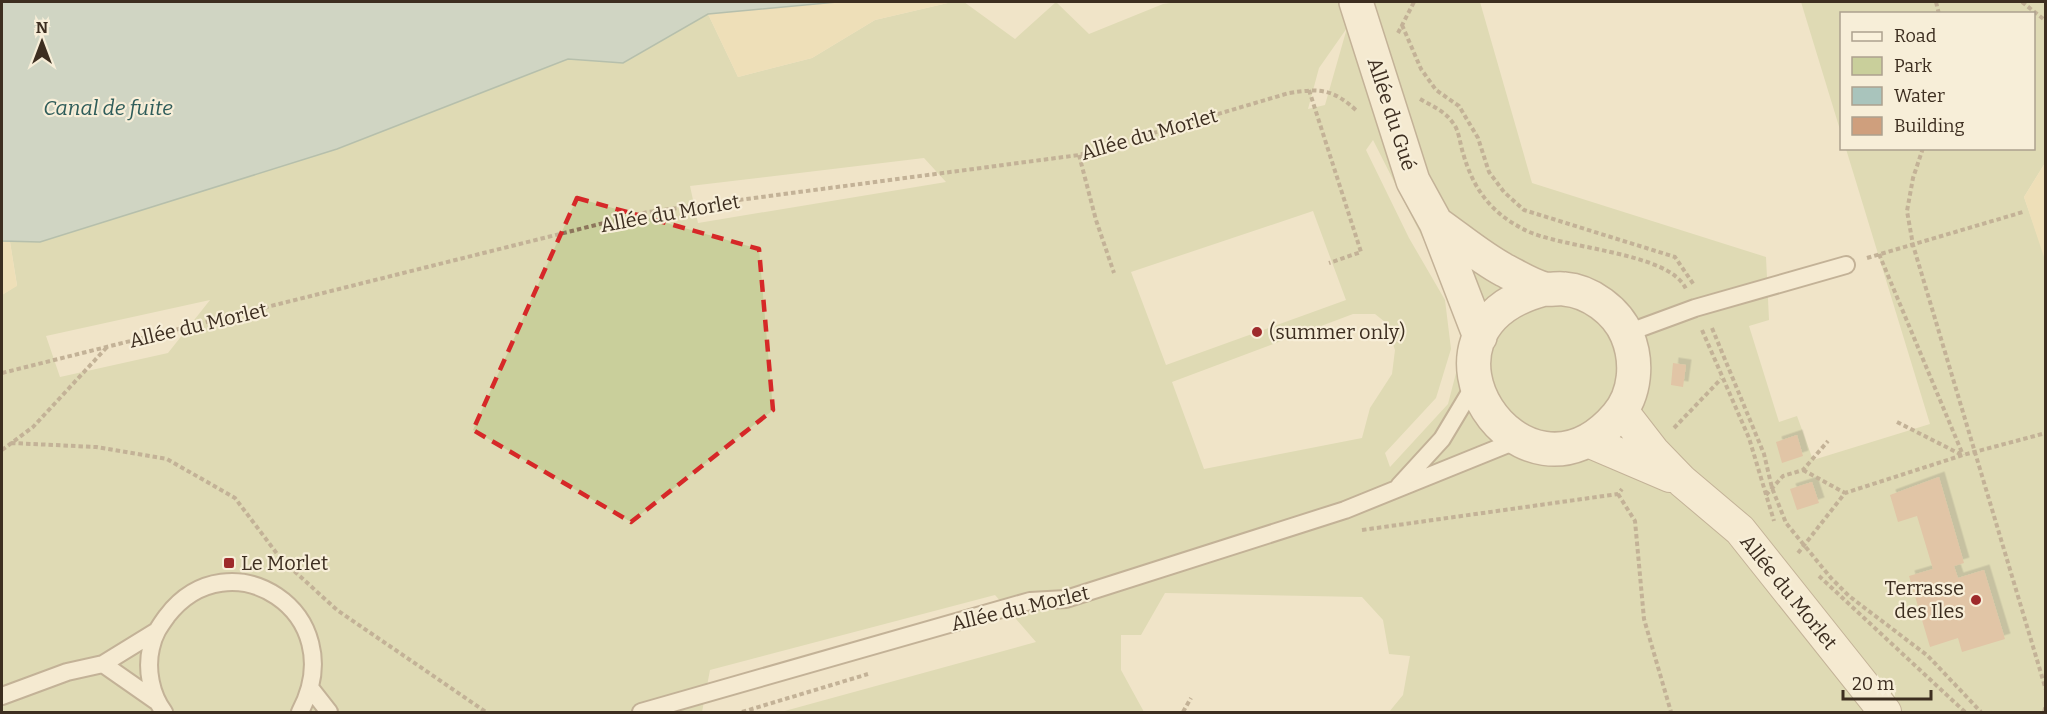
<svg xmlns="http://www.w3.org/2000/svg" width="2047" height="714" font-family="Bitter,serif">
<style>
.green{fill:#c9cf9b;fill-rule:evenodd}
.sand{fill:#ecd9a5}
.water{fill:#a9c4bc;stroke:#6f938a;stroke-width:1.5}
.building{fill:#cf9f7d;filter:url(#shadow)}
.lines{fill:none;stroke-linecap:round;stroke-linejoin:round}
.service-casing{stroke:#8d765c;stroke-width:20}
.minor-casing{stroke:#8d765c;stroke-width:34}
.tertiary-casing{stroke:#8d765c;stroke-width:36}
.path{stroke:#8d765c;stroke-width:4;stroke-dasharray:4.5 3;stroke-linecap:butt}
.service{stroke:#faf1dc;stroke-width:16}
.minor{stroke:#faf1dc;stroke-width:32}
.tertiary{stroke:#faf1dc;stroke-width:33}
.marked{fill:none;stroke:#d62828;stroke-width:4.5;stroke-dasharray:12 8;stroke-linejoin:round}
.poi-dot{fill:#9e2a2b;stroke:#f7eed8;stroke-width:2}
.labels{text-anchor:middle;stroke-width:4.5;stroke-linejoin:round;paint-order:stroke}
.street-label{font-size:20px;fill:#3d2e20;stroke:#f7eed8}
.poi-label{font-size:20px;fill:#3d2e20;stroke:#f7eed8;text-anchor:start}
.water-label{font-size:21px;font-style:italic;fill:#2f5d5a;stroke:#f7eed8}
</style>
<defs>
<filter id="shadow"><feDropShadow dx="5.5" dy="-5.5" stdDeviation="0" flood-color="#0004"/></filter>
</defs>
<rect width="100%" height="100%" fill="#f0e4c8"/>
<!-- green -->
<path class="green" d="M952,2H964L1015,39L1056,2L1089,34L1163,4L1178,2H1480L1532,183L1766,257L1769,320L1749,326L1779,422L1797,416L1813,460L1930,424L1846,149L2034,148V14H1842L1841,133L1801,2H2045V163L2024,197L2046,260L2045,712H1389L1403,695L1410,656L1389,654L1383,620L1362,597L1165,593L1141,635H1121V670L1144,712H781L1036,642L995,595L710,670L702,712H2V295L17,285L10,242H40L337,149L568,59L623,63L708,14L738,77L812,58L875,20ZM1347,28L1325,105L1308,109L1319,68ZM1373,140L1455,302L1463,346L1448,404L1390,467L1385,453L1436,398L1451,349L1445,300L1409,238L1366,150ZM924,158L946,182L698,223L690,186ZM1313,211L1346,300L1166,365L1131,272ZM210,300L168,353L60,377L46,336ZM1353,314H1375L1385,322L1395,350L1392,374L1370,408L1362,438L1204,469L1172,382Z"/>
<!-- sand -->
<path class="sand" d="M837,2H952L875,20L812,58L738,77L708,14Z
M2045,163V260L2024,197Z
M2,241L10,242L17,286L2,295Z"/>
<!-- water -->
<path class="water" d="M2,2H837L708,14L623,63L568,59L337,149L40,242L2,241Z"/>
<!-- building -->
<path class="building" d="M1673,363L1686,365L1683,387L1671,385Z
M1797,435L1803,456L1782,463L1776,442Z
M1939,477L1964,563L1954,566L1958,578L1984,570L2005,639L1962,652L1958,638L1930,647L1909,576L1933,569L1917,516L1898,522L1890,495Z
M1812,482L1819,503L1797,510L1790,489Z"/>
<g class="lines">
<!-- service casing -->
<g class="service-casing">
<path id="service" d="M1627,333L1695,308L1846,265
M1399,486L1442,439L1475,384
M103,664L156,701
M311,689L329,712
M2,696L67,672L103,664L155,632
M164,712C151,695 146,669 151,648C154,634 159,627 167,616C229,535 353,612 300,712
M641,712L1030,601L1066,599L1345,510L1518,440"/>
</g>
<!-- minor casing -->
<g class="minor-casing">
<path id="minor" d="M1622,411L1653,451L1682,481L1740,530L1885,712
M1588,441L1670,476"/>
</g>
<!-- tertiary casing -->
<g class="tertiary-casing">
<path id="tertiary" d="M1356,2L1413,181L1436,223L1480,337
M1436,223C1459,239 1480,257 1504,270C1516,276 1532,286 1545,289C1551,290 1558,288 1564,289C1590,291 1617,311 1627,335C1638,361 1636,394 1617,416C1523,526 1390,330 1544,289"/>
</g>
<!-- path -->
<path class="path" d="M1936,2L1939,14
M2022,2L2046,21
M1402,25L1421,69L1436,90L1459,106L1478,138L1489,172L1504,192L1524,210L1675,257L1694,285
M1398,33L1414,2
M1309,90L1361,252L1329,263
M1420,99C1432,106 1445,111 1453,123C1459,130 1460,144 1463,153C1473,188 1490,212 1523,229C1559,249 1669,251 1686,289
M1923,148L1913,178L1907,211L1913,245L2046,690
M1079,155L1096,220L1114,273
M1879,254L1963,455
M1867,258L2023,212
M1712,328L1764,454L1772,488L1786,523L1831,578L1849,596L1928,656L1981,712
M1702,330L1749,438L1774,521
M2,373L648,212L1079,155L1289,93C1320,88 1333,89 1357,111
M1897,422L1962,455
M1674,428L1721,379
M11,443L96,447L167,459L235,498L281,559L337,610L486,712
M2,450L33,427L108,346
M1803,470L1845,493
M1618,494L1635,521L1644,619L1671,712
M1766,495L1783,476L1803,470L1828,441
M1362,530L1618,494L1622,489
M1798,553L1845,493L1963,455L2046,433
M1819,576L1965,712
M742,712L868,674
M1183,712L1191,698
M2044,712L2046,705"/>
<!-- service -->
<use href="#service" class="service"/>
<!-- minor -->
<use href="#minor" class="minor"/>
<!-- tertiary -->
<use href="#tertiary" class="tertiary"/>
</g>
<!-- marked area -->
<path d="M0 0H2047V714H0ZM577,198L759,249L773,410L631,522L473,430Z" fill="#f0e4c8" fill-opacity=".55" fill-rule="evenodd"/>
<path class="marked" d="M577,198L759,249L773,410L631,522L473,430Z"/>
<!-- markers -->
<g class="poi-dot">
<circle cx="1257" cy="332" r="6"/>
<rect x="223" y="557" width="12" height="12" rx="3"/>
<circle cx="1976" cy="600" r="6"/>
</g>
<g class="labels">
<!-- street labels -->
<g class="street-label">
<text transform="translate(1392 114) rotate(72)" y="7">Allée du Gué</text>
<text transform="translate(1149 134) rotate(-16)" y="7">Allée du Morlet</text>
<text transform="translate(670 213) rotate(-10)" y="7">Allée du Morlet</text>
<text transform="translate(198 325) rotate(-13)" y="7">Allée du Morlet</text>
<text transform="translate(1789 592) rotate(51)" y="7">Allée du Morlet</text>
<text transform="translate(1020 608) rotate(-13)" y="7">Allée du Morlet</text>
</g>
<!-- poi labels -->
<g class="poi-label">
<text x="1269" y="339">(summer only)</text>
<text x="241" y="570">Le Morlet</text>
<text x="1964" y="595" text-anchor="end">Terrasse<tspan x="1964" dy="23">des Iles</tspan></text>
</g>
<!-- water labels -->
<g class="water-label">
<text x="108" y="115">Canal de fuite</text>
</g>
</g>
<!-- border -->
<rect width="2047" height="714" fill="none" stroke="#3d2e20" stroke-width="6"/>
<!-- legend -->
<rect x="1840" y="12" width="195" height="138" fill="#f7eed8" stroke="#ada18e" stroke-width="1.5"/>
<rect x="1852" y="32" width="30" height="9" fill="#faf1dc" stroke="#ada18e" stroke-width="1.5"/>
<text x="1894" y="42" font-size="18" fill="#3d2e20">Road</text>
<rect x="1852" y="57" width="30" height="18" fill="#c9cf9b" stroke="#ada18e" stroke-width="1.5"/>
<text x="1894" y="72" font-size="18" fill="#3d2e20">Park</text>
<rect x="1852" y="87" width="30" height="18" fill="#a9c4bc" stroke="#ada18e" stroke-width="1.5"/>
<text x="1894" y="102" font-size="18" fill="#3d2e20">Water</text>
<rect x="1852" y="117" width="30" height="18" fill="#cf9f7d" stroke="#ada18e" stroke-width="1.5"/>
<text x="1894" y="132" font-size="18" fill="#3d2e20">Building</text>
<!-- north arrow -->
<g transform="translate(42 42)" stroke="#f7eed8" stroke-width="4.5" paint-order="stroke">
<path d="M0-4.5L10 22L0 15L-10 22Z" fill="#3d2e20"/>
<text y="-9" font-size="16" font-weight="bold" text-anchor="middle" fill="#3d2e20">N</text>
</g>
<!-- scale -->
<path d="M1843 690v9h88v-9" fill="none" stroke="#3d2e20" stroke-width="3"/>
<text x="1852" y="690" font-size="18" fill="#3d2e20" stroke="#f7eed8" stroke-width="4.5" paint-order="stroke">20 m</text>
</svg>
